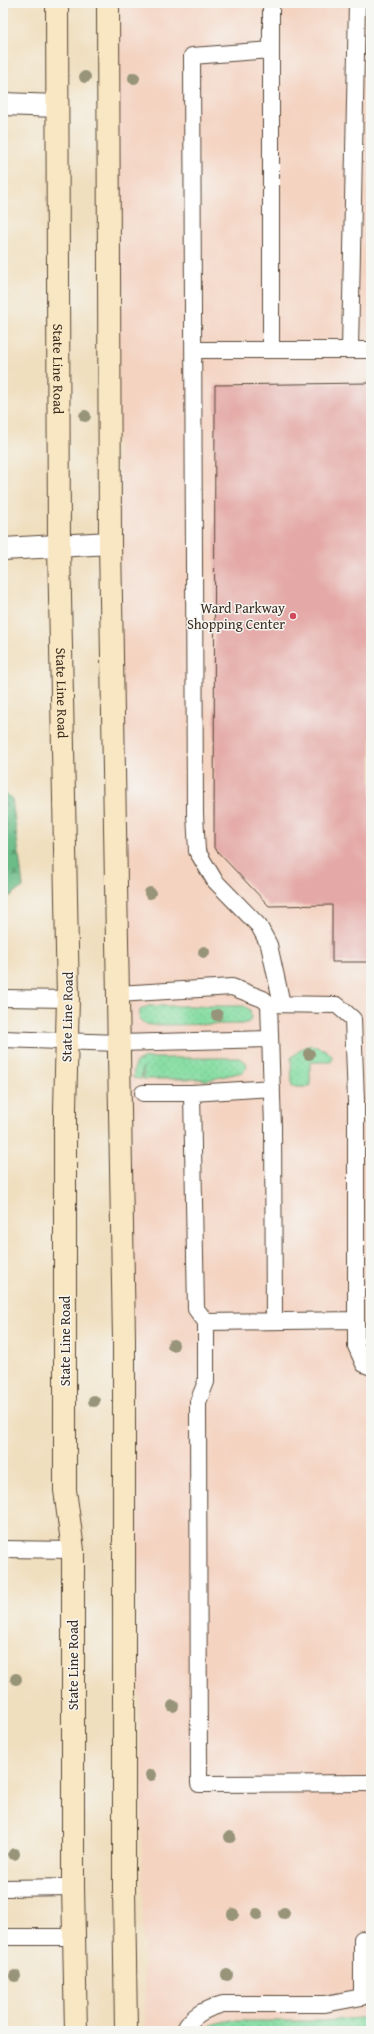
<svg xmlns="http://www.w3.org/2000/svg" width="374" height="2034" font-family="'Gentium Book Plus',serif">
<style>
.built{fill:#f4d3c1}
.forest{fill:url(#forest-firs);stroke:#547353}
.garden{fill:url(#garden-dots);stroke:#608460}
.building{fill:#e4a9a6}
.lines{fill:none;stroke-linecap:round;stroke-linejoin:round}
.service-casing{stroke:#564536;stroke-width:18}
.minor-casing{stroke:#564536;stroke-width:24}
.secondary-casing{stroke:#564536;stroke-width:24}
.service{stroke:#fff;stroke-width:16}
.minor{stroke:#fff;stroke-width:22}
.secondary{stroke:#f9e7c3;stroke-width:22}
.tree{fill:#979479}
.poi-dot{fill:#d1495b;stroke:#f6f6f2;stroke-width:1.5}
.labels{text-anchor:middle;stroke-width:3;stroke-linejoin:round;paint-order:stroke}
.street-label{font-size:14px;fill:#3b2a1e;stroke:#f6f6f2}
.poi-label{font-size:14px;fill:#3b2a1e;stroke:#f6f6f2;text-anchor:end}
</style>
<defs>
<pattern id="forest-firs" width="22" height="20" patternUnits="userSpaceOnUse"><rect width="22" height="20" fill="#6cbc88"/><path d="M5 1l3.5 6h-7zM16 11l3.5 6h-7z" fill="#5a996f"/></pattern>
<pattern id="garden-dots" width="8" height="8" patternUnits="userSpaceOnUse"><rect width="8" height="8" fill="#85dda2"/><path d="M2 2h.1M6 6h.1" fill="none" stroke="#74be8b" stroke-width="1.8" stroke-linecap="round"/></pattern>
</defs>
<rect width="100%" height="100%" fill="#f6f6f2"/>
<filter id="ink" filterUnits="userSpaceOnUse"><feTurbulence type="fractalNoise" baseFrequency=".025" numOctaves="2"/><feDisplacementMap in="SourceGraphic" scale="8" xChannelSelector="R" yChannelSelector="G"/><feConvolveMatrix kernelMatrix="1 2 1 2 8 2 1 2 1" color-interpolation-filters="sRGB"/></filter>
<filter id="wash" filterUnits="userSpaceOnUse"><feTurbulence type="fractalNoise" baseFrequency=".012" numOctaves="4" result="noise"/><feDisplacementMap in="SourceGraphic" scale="16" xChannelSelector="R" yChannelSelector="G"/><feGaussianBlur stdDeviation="0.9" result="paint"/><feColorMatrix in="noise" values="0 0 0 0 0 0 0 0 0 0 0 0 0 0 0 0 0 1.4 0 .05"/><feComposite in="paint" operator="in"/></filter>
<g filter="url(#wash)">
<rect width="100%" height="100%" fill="#f0dfbf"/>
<!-- built -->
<path class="built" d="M110,3H371V2031H145Z"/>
<!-- forest -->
<path class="forest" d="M3,793L12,798L23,887L3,901Z"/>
<!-- garden -->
<path class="garden" d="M148,1006H244L250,1010L251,1017L249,1022L242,1024L150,1025L143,1023L139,1017L140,1010Z
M310,1045L326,1050L333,1057L331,1062H310V1087H292L291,1058L301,1049Z
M145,1058H239L246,1062L247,1067L243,1072L204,1081V1079H143V1067L141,1079L133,1078L135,1063Z
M371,2017V2029L204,2031L211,2025L226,2021H322Z"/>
<g id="blocks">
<!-- building -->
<path class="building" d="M369,379H371V962H332V905L269,906L214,848L215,385L369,383Z"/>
</g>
</g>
<g filter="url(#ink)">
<use href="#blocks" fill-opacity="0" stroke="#564536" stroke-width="1"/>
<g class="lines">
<!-- service casing -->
<g class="service-casing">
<path id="service" d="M271,3V350
M271,50L192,56L195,814L197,851L215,881L259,926L269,945L282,1004
M194,350H371
M350,350L357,3
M118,994L232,987L263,999L269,1004L337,1005L353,1019L356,1101V1346L364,1364L371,1367
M3,998L68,999
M269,1004L273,1126L274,1320
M3,1039L119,1043L269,1039
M272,1088L192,1093L196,1309L206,1322V1382L198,1402L199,1784L371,1783
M143,1093H192
M206,1322L356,1320
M3,1549L73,1550
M3,1888L73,1887
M3,1937H75
M184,2031C192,2015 205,2009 223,2004H325L362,1997V1939"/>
</g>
<!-- minor casing -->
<g class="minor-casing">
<path id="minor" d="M3,104L57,106
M3,549L110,543"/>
</g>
<!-- secondary casing -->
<g class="secondary-casing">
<g id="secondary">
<path id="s1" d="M57,3L59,546L68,999L65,1108V1490L73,1550V1887L76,2031"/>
<path d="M108,3L110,543L124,1339V1887L126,2031"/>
</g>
</g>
<!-- service -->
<use href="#service" class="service"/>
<!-- minor -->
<use href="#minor" class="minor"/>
<!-- secondary -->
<use href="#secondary" class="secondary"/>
</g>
<!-- trees -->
<g class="tree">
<circle cx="85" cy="77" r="6"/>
<circle cx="134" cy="78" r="6"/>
<circle cx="85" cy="416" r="6"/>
<circle cx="150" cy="893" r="6"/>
<circle cx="204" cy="952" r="6"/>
<circle cx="217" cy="1015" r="6"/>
<circle cx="309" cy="1054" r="6"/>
<circle cx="173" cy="1345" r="6"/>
<circle cx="94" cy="1401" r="6"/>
<circle cx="16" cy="1679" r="6"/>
<circle cx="173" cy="1706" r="6"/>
<circle cx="151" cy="1775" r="6"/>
<circle cx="230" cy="1837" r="6"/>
<circle cx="14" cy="1854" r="6"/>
<circle cx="284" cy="1913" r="6"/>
<circle cx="233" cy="1914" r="6"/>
<circle cx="257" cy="1914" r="6"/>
<circle cx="227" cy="1975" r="6"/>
<circle cx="15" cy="1976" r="6"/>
</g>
</g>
<!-- markers -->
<circle class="poi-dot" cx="293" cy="616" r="4"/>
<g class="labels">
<!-- street labels -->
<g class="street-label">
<text dy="5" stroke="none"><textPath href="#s1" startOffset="366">State Line Road</textPath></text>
<text dy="5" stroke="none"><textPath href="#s1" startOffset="690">State Line Road</textPath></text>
<text transform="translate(67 1017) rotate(-89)" y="5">State Line Road</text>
<text transform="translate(65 1341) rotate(-90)" y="5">State Line Road</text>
<text transform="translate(73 1665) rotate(-90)" y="5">State Line Road</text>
</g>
<!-- poi labels -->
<g class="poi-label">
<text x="285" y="613">Ward Parkway<tspan x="285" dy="16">Shopping Center</tspan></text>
</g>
</g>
<!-- margin -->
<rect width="374" height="2034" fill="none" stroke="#f6f6f2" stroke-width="16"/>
</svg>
